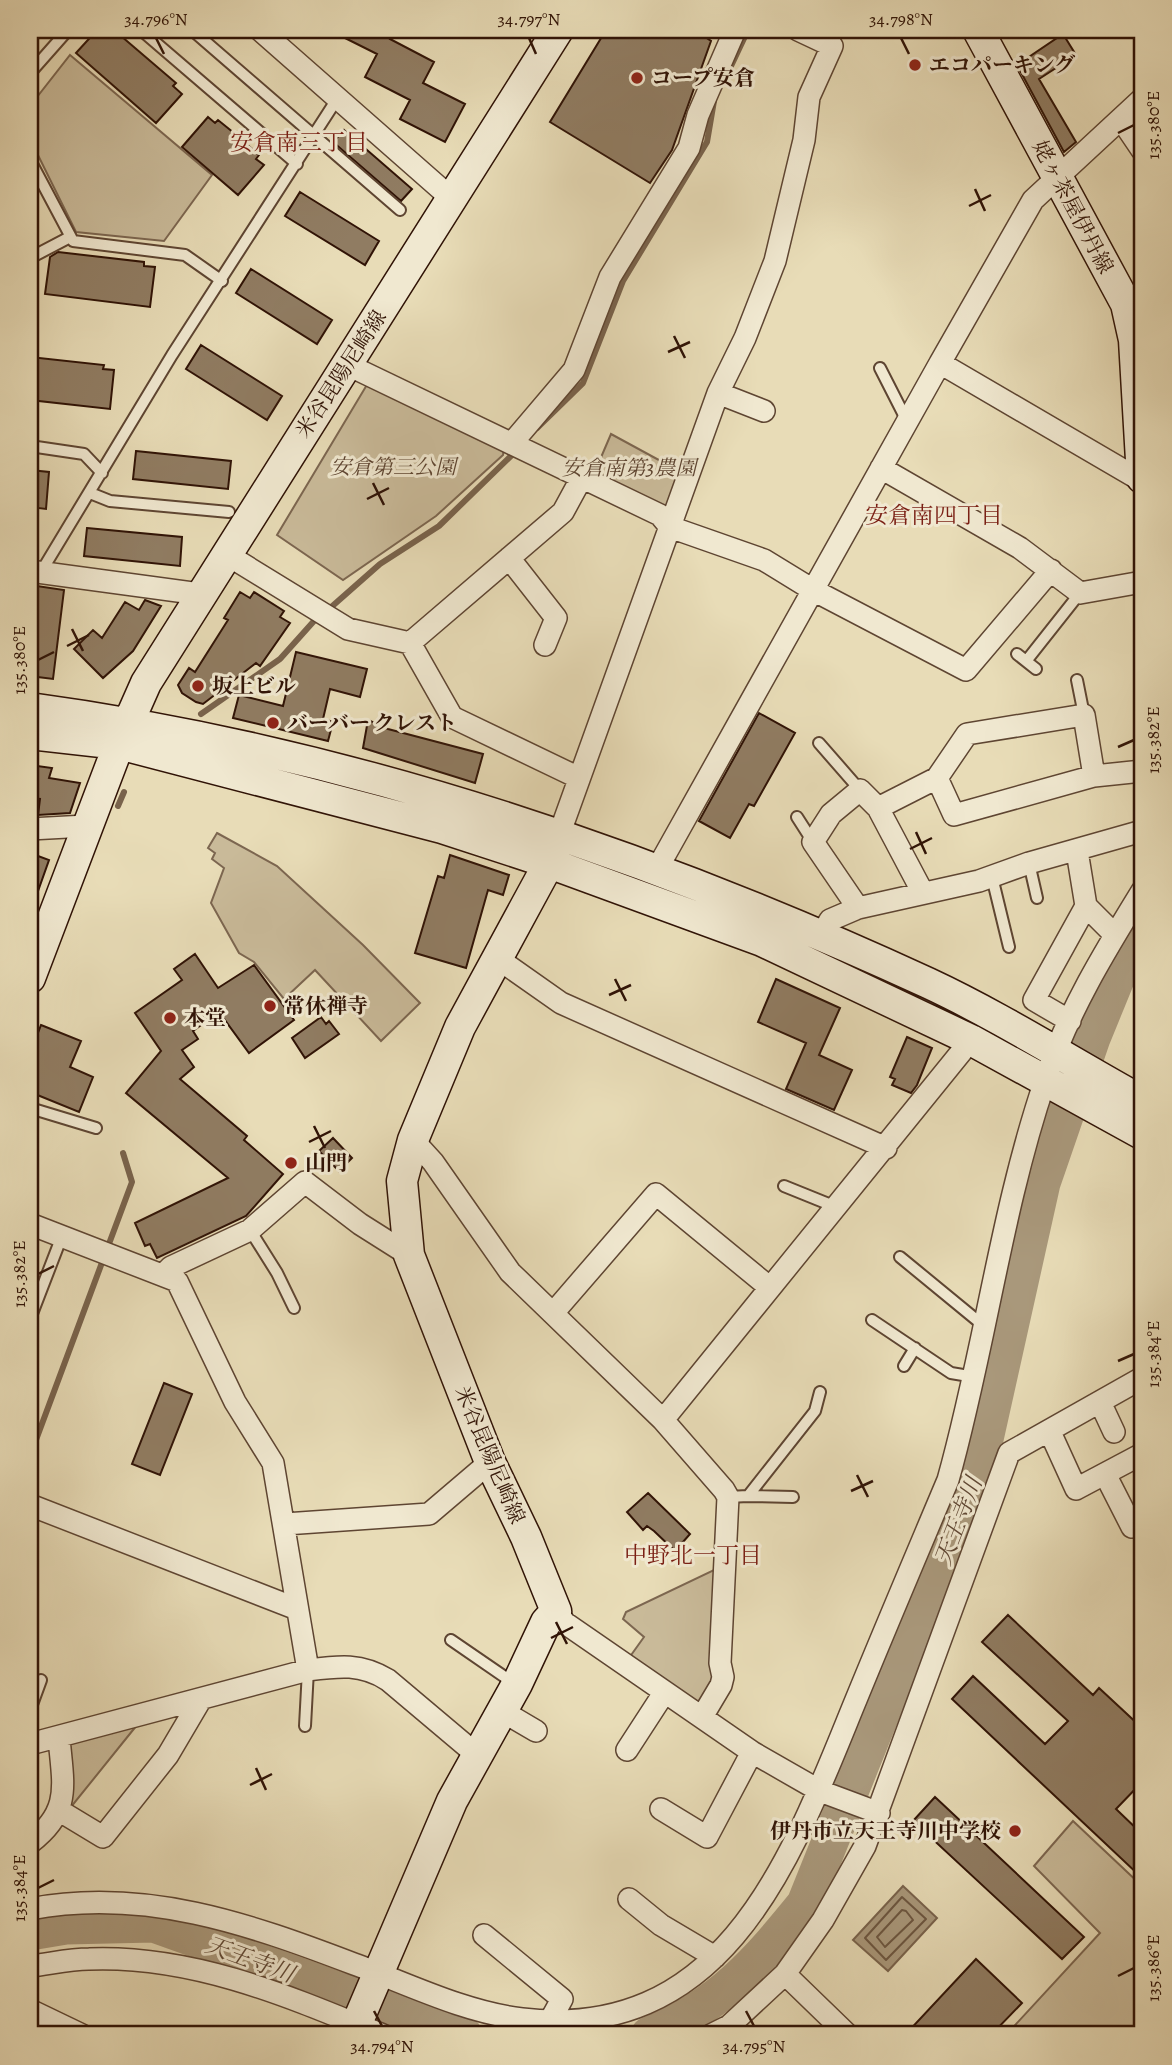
<svg xmlns="http://www.w3.org/2000/svg" width="1172" height="2065" font-family="Alegreya,'Noto Serif JP',serif">
<style>
.green{fill:#c9ba99;stroke:#7c6650;stroke-width:2}
.water{fill:#a9987b;stroke:#79634c;stroke-width:2}
.lines{fill:none;stroke-linecap:round;stroke-linejoin:round}
.shore{stroke:#6c5640;stroke-width:2}
.stream{stroke:#79634c;stroke-width:6}
.river{stroke:#a9987b;stroke-width:37}
.building{fill:#907c62;stroke:#301306;stroke-width:2}
.lane-casing{stroke:#5e4532;stroke-width:14}
.street-casing{stroke:#5e4532;stroke-width:24}
.secondary-casing{stroke:#301306;stroke-width:33}
.lane{stroke:#f0e8d0;stroke-width:10}
.street{stroke:#f0e8d0;stroke-width:21}
.secondary{stroke:#f0e8d0;stroke-width:30}
.ticks{fill:none;stroke:#301306;stroke-width:2.5}
.poi-dot{fill:#8f2418;stroke:#f0e8d0;stroke-width:2.5}
.labels{text-anchor:middle;stroke-width:6;stroke-linejoin:round;paint-order:stroke}
.poi-label{font-size:21px;font-weight:bold;fill:#301306;stroke:#f0e8d0;text-anchor:start}
.street-label{font-size:21px;fill:#301306;stroke:#f0e8d0}
.park-label{font-size:21px;font-style:italic;fill:#5e4532;stroke:#f0e8d0}
.neighbourhood-label{font-size:23px;fill:#7a1f14;stroke:#f0e8d0}
.water-label{font-size:23px;font-style:italic;fill:#604835;stroke:#f0e8d0}
.neatline{fill:none;stroke:#301306;stroke-width:2.5}
.ticks-label{font-size:18px;text-anchor:middle;fill:#301306}
</style>
<rect width="100%" height="100%" fill="#e8dcb7"/>
<filter id="stains"><feTurbulence type="fractalNoise" baseFrequency=".00286" numOctaves="4"/><feColorMatrix values="0 0 0 0 .2 0 0 0 0 .09 0 0 0 0 .02 0 0 0 .5 -.17"/></filter>
<radialGradient id="worn" r=".72"><stop offset=".6" stop-color="#630" stop-opacity="0"/><stop offset="1" stop-color="#630" stop-opacity=".3"/></radialGradient>
<!-- green -->
<path class="green" d="M70,55L212,175L164,241L76,232L30,139V106Z
M368,383L504,447L503,455L436,516L343,580L277,535Z
M611,434L681,472L669,506L662,508L593,476Z
M217,833L277,866L363,945L420,1003L381,1041L315,970L284,999L254,962L239,953L211,903L224,868L212,859L215,853L208,848Z
M716,1569L715,1683L702,1711L629,1658L644,1637L623,1619L626,1612Z
M137,1725L71,1807L70,1744Z
M1073,1821L1142,1886V2035H1006L1100,1933L1034,1866Z"/>
<!-- water -->
<path class="water" d="M903,1886L937,1918L888,1971L853,1940Z"/>
<g class="lines">
<!-- shore -->
<path class="shore" d="M902,1897L926,1919L886,1960L865,1938Z
M902,1910L906,1911L913,1920L885,1947L877,1937Z"/>
<!-- stream -->
<path class="stream" d="M731,66L748,30
M537,428L583,383L623,281L707,142L714,101
M329,609L380,564L439,526L516,451
M201,714L280,659L314,621
M118,806L124,792
M30,1456L132,1182L123,1153"/>
<!-- river -->
<path class="river" d="M30,1932L66,1926L154,1924L464,2035
M649,2035C721,2005 757,1963 805,1904L977,1475L1042,1183L1092,1038L1121,967L1142,932"/>
</g>
<!-- building -->
<path class="building" d="M97,30H114L176,83L173,86L182,94L156,123L76,53Z
M329,30H395L390,39L434,62L423,83L465,104L445,142L400,119L410,100L365,77L377,54Z
M606,30H695L711,41L672,150L650,183L550,122Z
M1063,34L1076,55L1039,79L1076,142L1064,152L1017,65Z
M208,117L215,123L218,120L234,133L259,155L256,159L264,165L238,195L182,147Z
M344,130L412,189L401,201L333,142Z
M300,192L379,241L365,265L285,216Z
M58,252L144,262V266L155,267L150,307L45,294L50,257Z
M251,269L332,320L317,344L236,293Z
M201,345L282,396L267,420L186,369Z
M30,357L104,365L103,369L114,370L110,409L30,400Z
M136,451L231,461L228,489L133,479Z
M30,470L49,472L46,509L30,507Z
M87,528L182,537L180,566L84,556Z
M30,585L64,590L53,679L30,676Z
M240,592L250,598L254,592L284,611L280,617L290,623L260,666L256,663L203,704L196,702L182,693L178,685L189,668L195,672L228,620L224,618Z
M145,600L161,606L133,651L103,678L74,649L93,630L102,638L125,602L139,610Z
M296,652L367,669L360,697L330,689L323,719L333,722L328,741L233,718L239,695L283,706Z
M759,713L795,733L754,806L749,804L730,838L699,821Z
M368,720L388,729L483,754L475,783L363,748Z
M30,765L52,768L49,778L80,783L70,813L38,815L40,799L30,798Z
M30,853L49,860L32,908H30Z
M450,855L509,875L503,895L488,890L466,968L415,953L438,876L444,878Z
M195,954L218,988L254,965L294,1020L249,1053L219,1012L193,1031L198,1039L182,1050L194,1067L180,1079L247,1136L244,1140L283,1174L246,1216L157,1258L150,1244L145,1246L135,1223L228,1178L126,1093L161,1051L135,1013L182,980L174,969Z
M776,979L840,1008L819,1055L852,1070L834,1110L786,1089L806,1043L758,1022Z
M321,1017L326,1024L329,1021L339,1034L305,1058L292,1038Z
M41,1025L81,1041L70,1067L93,1077L79,1112L30,1092V1054Z
M907,1037L932,1048L917,1085L911,1093L892,1085L895,1079L890,1077Z
M333,1138L352,1158L339,1171L319,1151Z
M164,1383L192,1394L160,1475L132,1464Z
M648,1493L690,1534L675,1551L654,1531L647,1526L643,1530L627,1512Z
M1008,1615L1093,1695L1099,1688L1142,1728V1782L1116,1809L1142,1834V1878L952,1699L973,1676L1045,1744L1068,1721L982,1642Z
M935,1797L1084,1937L1062,1959L913,1821Z
M976,1959L1022,2003L991,2035H905Z"/>
<g class="lines">
<!-- lane casing -->
<g class="lane-casing">
<path id="lane" d="M141,30L297,164
M192,30L400,210
M30,73L68,30
M30,160L73,241L185,255L222,281
M30,258L70,237
M880,368L907,421
M30,446L84,454L102,473
M90,493L110,501L229,512
M41,572L172,355L337,99
M1017,654L1036,669
M1027,660L1080,593
M1077,680L1084,715
M819,743L860,790
M797,817L813,842
M1029,863L1037,898
M992,877L1009,947
M30,1108L96,1128
M784,1186L836,1207
M250,1230L277,1273L294,1308
M900,1257L984,1326
M30,1319L62,1236
M872,1320L951,1373L975,1377
M904,1366L915,1348
M748,1496L793,1497
M728,1497L748,1496L815,1411L820,1392
M451,1640L515,1684
M30,1710L41,1680
M305,1726L308,1670"/>
</g>
<!-- street casing -->
<g class="street-casing">
<path id="street" d="M260,30L451,198
M1121,119L1142,150
M940,363L1033,200L1142,99
M348,365L660,515L670,527L764,560L813,590L966,670L1051,570
M718,393L764,411
M512,443L574,370L610,277L689,148L698,115L735,30
M881,468L1020,548L1080,593L1142,582
M226,554L348,629L410,643L563,512L582,477
M509,558L556,618L545,645
M30,571L200,594
M410,643L452,717L579,778
M937,778L954,815L1094,776L1142,771
M878,808L937,778L967,734L1084,715L1094,776
M30,829L86,826
M559,835L718,393L745,338L775,261L804,140L809,97L832,46L798,30
M657,869L940,363L1142,481
M1086,906L1115,935
M858,908L813,842L831,814L860,790L878,808L923,893
M820,937L830,920L858,908L979,881L1029,863L1142,831
M497,958L561,1003L886,1148
M1070,1021L1034,1000L1086,906L1077,851
M413,1140L433,1162L510,1272L663,1420L724,1490L728,1497L720,1663L723,1677L721,1685L702,1717
M30,1224L177,1281L235,1402L273,1463L308,1670
M163,1275L171,1267L250,1230L305,1182L360,1224L409,1255
M554,1312L656,1194L769,1287
M1100,1402L1114,1432
M663,1420L971,1040
M1050,1432L1076,1489L1142,1454
M1105,1474L1132,1527
M30,1505L297,1609
M285,1524L429,1514L490,1462
M556,1611L565,1623L752,1752L820,1791L879,1813
M502,1711L536,1731
M30,1744L308,1670C339,1666 361,1663 388,1680L477,1755
M627,1750L664,1693
M661,1809L707,1837L752,1752
M60,1811L103,1837L168,1755L201,1699
M30,1843C72,1811 63,1785 59,1738
M629,1899L661,1925L715,1957
M30,1909C144,1887 249,1924 354,1964C408,1984 464,2012 522,2019C725,2042 791,1859 853,1707C884,1631 916,1556 948,1480C985,1349 1001,1210 1045,1081C1067,1013 1105,951 1142,891
M484,1935L562,1999L551,2019
M30,1966C49,1964 69,1959 89,1959C193,1955 288,1996 383,2035
M785,1974L848,2035
M30,2010L82,2035
M711,2035L729,2026L785,1974L823,1920L865,1846L1009,1453L1142,1378"/>
</g>
<!-- secondary casing -->
<g class="secondary-casing">
<path id="secondary" d="M978,30L1126,304L1134,340L1142,478
M30,708C341,750 644,852 928,983C1001,1017 1071,1062 1142,1101
M30,734L119,744L442,828L549,863L762,941L971,1040L1142,1134
M30,978L119,744L146,683L558,30
M352,2035L452,1801L517,1684L546,1622L556,1611L526,1537L490,1462L409,1255L402,1181L413,1140L460,1027L549,863L559,835"/>
</g>
<!-- lane -->
<use href="#lane" class="lane"/>
<!-- street -->
<use href="#street" class="street"/>
<!-- secondary -->
<use href="#secondary" class="secondary"/>
</g>
<!-- ticks -->
<path class="ticks" d="M156,38L164,54M529,38L536,54M901,38L909,54M1118,133L1134,125M975,189L985,211M969,206L991,195M674,336L685,358M668,352L690,342M373,483L384,505M367,499L389,488M72,629L83,651M67,646L89,635M38,660L54,652M1118,747L1134,740M916,832L926,854M910,849L932,838M615,979L626,1001M609,995L631,985M314,1126L325,1148M309,1142L331,1131M38,1274L54,1266M1118,1361L1134,1354M857,1475L868,1497M851,1491L873,1481M556,1622L567,1644M551,1638L573,1627M256,1768L266,1790M250,1785L272,1774M38,1888L54,1880M1118,1976L1134,1968M374,2011L382,2026M746,2011L754,2026"/>
<!-- markers -->
<g class="poi-dot">
<circle cx="915" cy="65" r="7"/>
<circle cx="637" cy="78" r="7"/>
<circle cx="198" cy="686" r="7"/>
<circle cx="273" cy="723" r="7"/>
<circle cx="270" cy="1006" r="7"/>
<circle cx="170" cy="1018" r="7"/>
<circle cx="291" cy="1163" r="7"/>
<circle cx="1015" cy="1831" r="7"/>
</g>
<g class="labels">
<!-- poi labels -->
<g class="poi-label">
<text x="929" y="72">エコパーキング</text>
<text x="651" y="85">コープ安倉</text>
<text x="212" y="693">坂上ビル</text>
<text x="287" y="730">バーバー クレスト</text>
<text x="284" y="1013">常休禅寺</text>
<text x="184" y="1025">本堂</text>
<text x="305" y="1170">山門</text>
<text x="1001" y="1838" text-anchor="end">伊丹市立天王寺川中学校</text>
</g>
<!-- street labels -->
<g class="street-label">
<text transform="translate(1073 207) rotate(62)" y="7">姥ヶ茶屋伊丹線</text>
<text transform="translate(341 374) rotate(-57)" y="7">米谷昆陽尼崎線</text>
<text transform="translate(490 1455) rotate(67)" y="7">米谷昆陽尼崎線</text>
</g>
<!-- park labels -->
<g class="park-label">
<text x="393" y="474">安倉第三公園</text>
<text x="629" y="475">安倉南第3農園</text>
</g>
<!-- neighbourhood labels -->
<g class="neighbourhood-label">
<text x="299" y="150">安倉南三丁目</text>
<text x="934" y="523">安倉南四丁目</text>
<text x="693" y="1563">中野北一丁目</text>
</g>
<!-- water labels -->
<g class="water-label">
<text transform="translate(958 1521) rotate(-69)" y="8">天王寺川</text>
<text transform="translate(250 1959) rotate(20)" y="8">天王寺川</text>
</g>
</g>
<!-- margin -->
<rect width="1172" height="2065" fill="none" stroke="#e8dcb7" stroke-width="77"/>
<rect x="38" y="38" width="1096" height="1988" class="neatline"/>
<g class="ticks-label">
<text x="156" y="25">34.796°N</text>
<text x="529" y="25">34.797°N</text>
<text x="901" y="25">34.798°N</text>
<text transform="translate(1153 125) rotate(-90)" y="6">135.380°E</text>
<text transform="translate(19 660) rotate(-90)" y="6">135.380°E</text>
<text transform="translate(1153 740) rotate(-90)" y="6">135.382°E</text>
<text transform="translate(19 1274) rotate(-90)" y="6">135.382°E</text>
<text transform="translate(1153 1354) rotate(-90)" y="6">135.384°E</text>
<text transform="translate(19 1888) rotate(-90)" y="6">135.384°E</text>
<text transform="translate(1153 1968) rotate(-90)" y="6">135.386°E</text>
<text x="382" y="2052">34.794°N</text>
<text x="754" y="2052">34.795°N</text>
</g>
<rect width="100%" height="100%" filter="url(#stains)"/>
<rect width="100%" height="100%" fill="url(#worn)"/>
</svg>
